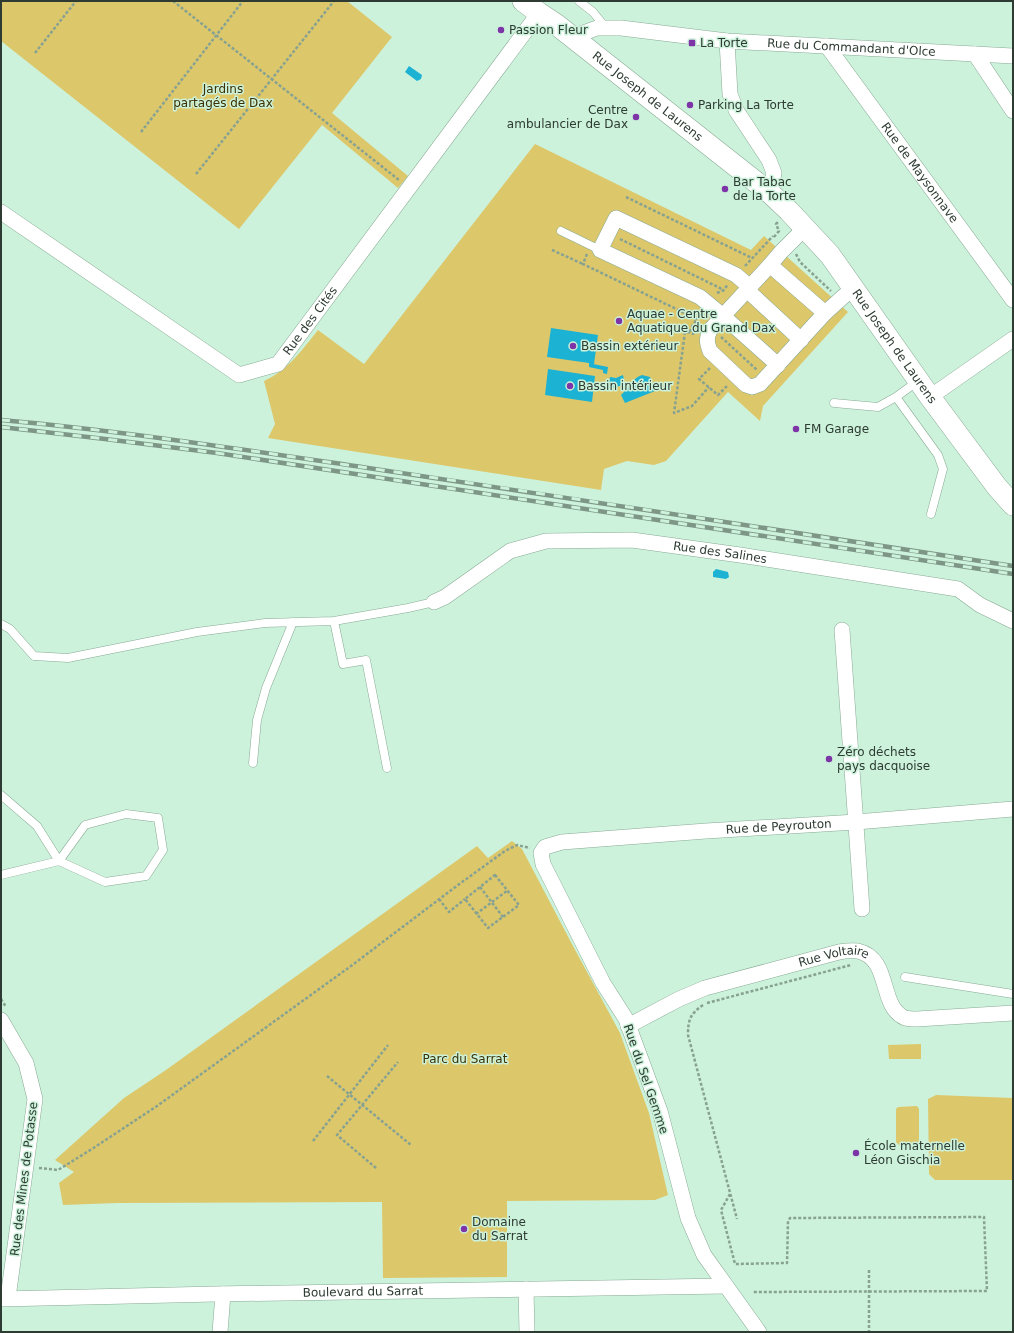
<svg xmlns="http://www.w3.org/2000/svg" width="1014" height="1333" font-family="'DejaVu Sans',sans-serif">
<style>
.green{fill:#ddc76b}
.water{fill:#1bb2d3}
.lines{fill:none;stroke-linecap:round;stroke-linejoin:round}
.service-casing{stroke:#88aa94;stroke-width:9}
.minor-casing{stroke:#88aa94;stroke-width:16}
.secondary-casing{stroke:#88aa94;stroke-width:22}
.path{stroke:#87a291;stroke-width:2.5;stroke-dasharray:3 2;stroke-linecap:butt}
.service{stroke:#fff;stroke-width:8}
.minor{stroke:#fff;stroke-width:15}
.secondary{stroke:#fff;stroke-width:21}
.rail-casing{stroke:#7d9686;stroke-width:4.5}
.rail{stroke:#cdf2db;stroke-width:3;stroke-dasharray:9;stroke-linecap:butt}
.poi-dot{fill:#7c34a7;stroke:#cdf2db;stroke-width:1.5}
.labels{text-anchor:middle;stroke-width:3;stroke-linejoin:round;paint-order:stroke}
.poi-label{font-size:12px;fill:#2d3b32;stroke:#cdf2db;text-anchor:start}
.street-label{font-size:12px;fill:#2d3b32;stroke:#cdf2db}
.park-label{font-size:12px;fill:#393003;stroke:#cdf2db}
</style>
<rect width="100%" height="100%" fill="#cdf2db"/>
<!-- green -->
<path class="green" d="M1,1H347L392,37L332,113L408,176L398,188L322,125L239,229L1,41Z
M535,144L751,250L764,236L848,312L763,406L760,421L728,392L666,461L654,465L627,461L604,469L601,490L268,438L275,424L264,381C288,370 302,350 318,330L364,364Z
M512,841L522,849L573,946L620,1033L649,1113L668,1195L655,1200L507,1201V1277L383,1278L382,1202L117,1203L63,1205L59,1183L74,1172L55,1160L124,1098L166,1070L477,846L488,858Z
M921,1044V1059H889L888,1045Z
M936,1095L1013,1098V1180H935L929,1174L928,1099Z
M917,1106L919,1109V1143L916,1146L899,1145L896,1142V1109L898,1107Z"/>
<!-- water -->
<path class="water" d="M409,66L422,75L421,79L417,81L405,72Z
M551,328L598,335L594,364H593L608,367L607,374L603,373V370L589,367V363L547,357Z
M548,369L595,376L592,402L545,395Z
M623,375L624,380L622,385L614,388H608L610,377L616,378Z
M642,375L650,377L655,391L625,403L621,395C629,388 632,378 642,375Z
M716,569L728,572L729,577L726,579L713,577V572Z"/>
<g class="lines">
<!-- service casing -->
<g class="service-casing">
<path id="service" d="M579,1L593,12L606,28
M561,231L600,250
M896,397L938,455L943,469L931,514
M834,403L878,407L896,397L918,381
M1,624L10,629L34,656L68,658L197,632L265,623L334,621
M253,763L257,720L266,688L293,622
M387,768L366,660L343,664L334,621L408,608L434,602
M1,795L37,826L59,861L105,882L146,876L163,850L158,818L126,814L85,825L59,861L1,875
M905,977L1013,994"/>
</g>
<!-- minor casing -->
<g class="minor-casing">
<g id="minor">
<path id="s1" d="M572,37L597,28H621L727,41L1013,56"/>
<path d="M727,41L730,94L736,110L769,160L774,173L770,193"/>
<path id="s2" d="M827,46L1013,300"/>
<path d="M975,54L1013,111"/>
<path id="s3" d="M1,212L239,375L278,364L539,13"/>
<path d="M805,228L781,252L770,265L710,330C706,338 707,343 710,351L746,385L752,387L760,384L825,313L854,287"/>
<path d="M770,265L825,313"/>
<path d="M750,287L736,275L616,218L600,250L700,297L723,316L778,365"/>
<path d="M747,290L801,340"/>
<path d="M930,397L1013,339"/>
<path id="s4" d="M434,602L445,597L510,551L546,541L632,540L740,555L958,589L980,605L1013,621"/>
<path d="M842,630L862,909"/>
<path d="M1,1020L26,1063L35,1099L8,1298"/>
<path id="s5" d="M628,1026L679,999L705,988L839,952C845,951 852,950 858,951C892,959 878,1006 905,1018C909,1019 914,1019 917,1019L1013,1013"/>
<path d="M526,1289L527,1332"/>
<path id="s6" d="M1,1299L216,1294L726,1286"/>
<path d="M220,1332L223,1294"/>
<path id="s7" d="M759,1332L704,1255L688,1218L660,1111L626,1019L603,983L543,864L541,853L545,847L562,842L706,831L856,822L1013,809"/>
</g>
</g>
<!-- secondary casing -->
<g class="secondary-casing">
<g id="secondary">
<path id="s8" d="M523,1L539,13L557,25L770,193L789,211L830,255L930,397L997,487L1013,505"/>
</g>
</g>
<!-- path -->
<path class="path" d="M173,1L399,180
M35,53L76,1
M141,132L243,1
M196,174L334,1
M626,197L752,258
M774,237L779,231L776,224L778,222
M620,239L724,290
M552,250L583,264
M587,254L583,264L697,319
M796,254L800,262L831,291
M745,266L773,236
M717,293L724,290L728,284
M690,332L691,328L700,314
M693,335V333L685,332L674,413L692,406L709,387
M721,337L757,370
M710,368L699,379L718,395L728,385
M495,875L519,905L488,928L465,899Z
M480,887L503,917
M439,899L449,912L465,899
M476,914L508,890
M1,999L6,1007
M707,1003L851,965
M703,1005C690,1014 688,1020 688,1035L737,1219
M327,1076L411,1145
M313,1141L388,1045
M39,1168L58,1170L92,1149L157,1106L351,966L458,885L505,851L517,845L530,848
M376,1168L337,1135L398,1062
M730,1194L721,1210L735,1264L787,1263L788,1221L790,1218L984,1217L987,1291L753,1292
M869,1270V1332"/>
<!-- service -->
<use href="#service" class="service"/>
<!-- minor -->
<use href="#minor" class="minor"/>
<!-- secondary -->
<use href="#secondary" class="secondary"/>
<!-- rail casing -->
<g class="rail-casing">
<path id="rail" d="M1,420C124,431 246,450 368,468C583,499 798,534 1013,566
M1,427L105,439L217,453L1013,574"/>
</g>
<!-- rail -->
<use href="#rail" class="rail"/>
</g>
<!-- markers -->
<g class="poi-dot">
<circle cx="501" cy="30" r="4"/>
<rect x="688" y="39" width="8" height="8" rx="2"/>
<circle cx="690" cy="105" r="4"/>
<circle cx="636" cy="117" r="4"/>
<circle cx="725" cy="189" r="4"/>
<circle cx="619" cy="321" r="4"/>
<circle cx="573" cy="346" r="4"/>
<circle cx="570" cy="386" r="4"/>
<circle cx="796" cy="429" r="4"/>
<circle cx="829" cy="759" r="4"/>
<circle cx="856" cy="1153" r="4"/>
<circle cx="464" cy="1229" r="4"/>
</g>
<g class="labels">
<!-- poi labels -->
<g class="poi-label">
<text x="509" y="34">Passion Fleur</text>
<text x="700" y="47">La Torte</text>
<text x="698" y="109">Parking La Torte</text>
<text x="628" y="114" text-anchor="end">Centre<tspan x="628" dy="14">ambulancier de Dax</tspan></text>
<text x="733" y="186">Bar Tabac<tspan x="733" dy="14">de la Torte</tspan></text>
<text x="627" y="318">Aquae - Centre<tspan x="627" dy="14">Aquatique du Grand Dax</tspan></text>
<text x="581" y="350">Bassin extérieur</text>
<text x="578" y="390">Bassin intérieur</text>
<text x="804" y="433">FM Garage</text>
<text x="837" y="756">Zéro déchets<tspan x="837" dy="14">pays dacquoise</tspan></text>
<text x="864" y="1150">École maternelle<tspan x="864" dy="14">Léon Gischia</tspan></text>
<text x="472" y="1226">Domaine<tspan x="472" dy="14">du Sarrat</tspan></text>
</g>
<!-- street labels -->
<g class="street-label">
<text dy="4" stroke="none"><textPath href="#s1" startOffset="282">Rue du Commandant d'Olce</textPath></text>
<text dy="4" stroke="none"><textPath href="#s8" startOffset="157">Rue Joseph de Laurens</textPath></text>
<text dy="4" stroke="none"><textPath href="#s2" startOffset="157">Rue de Maysonnave</textPath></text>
<text dy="4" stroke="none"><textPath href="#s3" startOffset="383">Rue des Cités</textPath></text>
<text dy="4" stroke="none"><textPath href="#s8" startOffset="511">Rue Joseph de Laurens</textPath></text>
<text dy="4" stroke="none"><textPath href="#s4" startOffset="304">Rue des Salines</textPath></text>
<text dy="4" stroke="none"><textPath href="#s7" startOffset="773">Rue de Peyrouton</textPath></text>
<text dy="4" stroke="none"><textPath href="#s5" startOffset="219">Rue Voltaire</textPath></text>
<text transform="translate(646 1079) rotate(71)" y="4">Rue du Sel Gemme</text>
<text transform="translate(24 1179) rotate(-83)" y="4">Rue des Mines de Potasse</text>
<text dy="4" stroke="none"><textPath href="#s6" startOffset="362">Boulevard du Sarrat</textPath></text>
</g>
<!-- park labels -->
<g class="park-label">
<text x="223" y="93">Jardins<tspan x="223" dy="14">partagés de Dax</tspan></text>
<text x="465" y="1063">Parc du Sarrat</text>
</g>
</g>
<!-- border -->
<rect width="1014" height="1333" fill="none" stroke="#2d3b32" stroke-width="4"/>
</svg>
